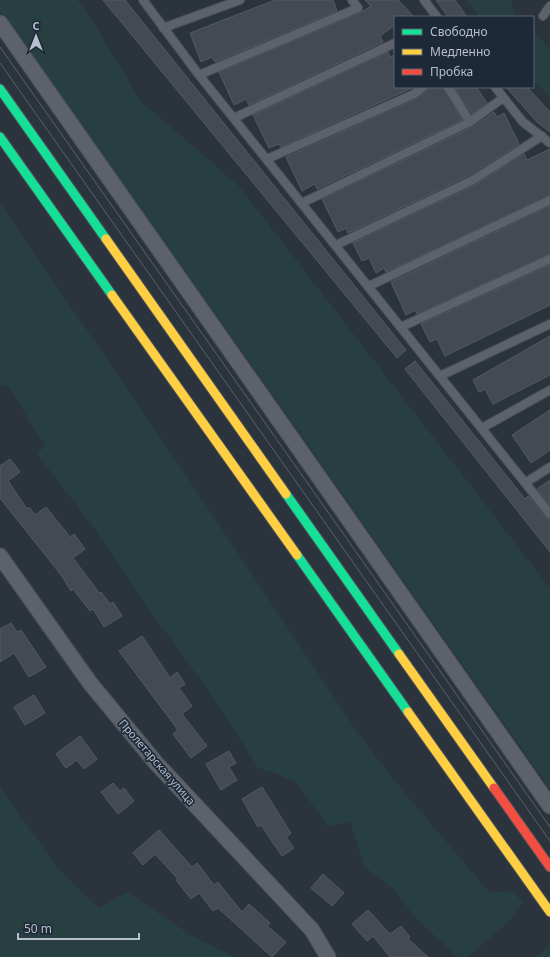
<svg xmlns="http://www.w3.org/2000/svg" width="550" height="957" font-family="'Noto Sans',sans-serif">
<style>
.green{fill:#283f42}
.building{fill:#434a51;stroke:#545a63}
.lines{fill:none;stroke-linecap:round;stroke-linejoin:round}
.lane-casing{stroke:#4a4f56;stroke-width:10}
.street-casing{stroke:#4a4f56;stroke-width:17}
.fast-casing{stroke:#4a4f56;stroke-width:11}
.slow-casing{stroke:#4a4f56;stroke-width:11}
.jam-casing{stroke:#4a4f56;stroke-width:11}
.lane{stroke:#5d6169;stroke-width:8}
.street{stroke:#5d6169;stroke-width:15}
.fast{stroke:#16e098;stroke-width:9}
.slow{stroke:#ffcf43;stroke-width:9}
.jam{stroke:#f24e42;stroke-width:9}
.tram{stroke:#5a6068;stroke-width:1}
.labels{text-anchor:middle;stroke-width:3.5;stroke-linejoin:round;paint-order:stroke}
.street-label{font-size:11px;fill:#b7bfcc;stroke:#1e2937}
</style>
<rect width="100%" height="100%" fill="#2b333c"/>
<!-- green -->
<path class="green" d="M0,0H77L84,7L141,101L239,186L550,588V789L224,326L21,43L0,12Z
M466,0H514L511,4L516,17H479Z
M533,33L550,48V97L533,80Z
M0,203L184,472L360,736L400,787L490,893L513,891L523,903L508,922L468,957H457L414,916L394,890L364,866L350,821L328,827L298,784L275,773L258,768L215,700L142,600L103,540L37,454L45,446L7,384L2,387L0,384Z
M0,787L57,867L99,908L127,892L189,934L235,957H0Z
M550,945V957H536Z"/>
<!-- building -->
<path class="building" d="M103,0H125L406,350L397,358Z
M275,0H333L337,11L215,62L212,57L201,62L190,33Z
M365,0H398L414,17H395V25L380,36L383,42L249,105L246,99L234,105L219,72L360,13L371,6Z
M436,0H455L467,17H448Z
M388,52L390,57L395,55V87H414L281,147L279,144L269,148L253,115Z
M428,87H443L462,120L317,189L315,184L302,191L286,157L416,99L426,91Z
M454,87H476L487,103L472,114Z
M506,87H527L550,112V132L538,123Z
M494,112L497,117L504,113L519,144L470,175L348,233L346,228L338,232L322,199L473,127Z
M550,149V195L386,272L384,268L376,273L369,258L362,261L353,243L475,185L524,154L527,160Z
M550,206V254L417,314L415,310L406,315L391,282Z
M550,265V305L445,356L437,339L430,342L421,324Z
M550,336V375L493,404L485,389L479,392L473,380Z
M415,361L525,499L528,496L546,517L550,519V552L405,369Z
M550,410V450L531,463L512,435Z
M10,459L20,472L8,481L27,509L29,507L35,515L46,507L70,537L74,534L85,549L73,558L100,594L101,592L110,604L113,602L122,616L104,627L93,609L90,611L73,589L71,591L61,575L0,498V466Z
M550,480V505L537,489Z
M11,623L17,632L21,630L46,667L29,677L14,653L0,662V629Z
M142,636L170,678L177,672L185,684L179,688L192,706L182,714L207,746L191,758L173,734L178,730L119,651Z
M34,695L45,713L25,725L14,707Z
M80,736L97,759L84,769L77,760L66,768L56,754Z
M229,751L236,763L229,767L237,780L221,790L206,764Z
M113,783L120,791L124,788L134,801L118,814L101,792Z
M262,787L291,833L286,837L294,848L282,856L261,825L258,827L242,799Z
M159,830L192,867L197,863L214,885L218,882L242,912L249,904L270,923L267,926L286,942L272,957L218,908L213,911L199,893L191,899L176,880L178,879L155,854L143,865L133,853Z
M323,874L344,893L332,906L311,888Z
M368,910L390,934L401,926L410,937L408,939L428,957H390L373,936L367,941L352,924Z"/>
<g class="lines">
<!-- lane casing -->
<g class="lane-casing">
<path id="lane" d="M143,0L199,75L550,514
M424,0L437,17
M543,16L550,6
M163,28L240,0
M199,75L358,8L352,0
M448,87L470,122
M495,87L523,122L550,143
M234,118L395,43
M267,159L414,94L423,87
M302,203L470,122L503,98
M336,245L473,180L542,136
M369,286L550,200
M401,327L550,259
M440,376L550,324
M482,428L550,390
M525,483L550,467"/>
</g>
<!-- street casing -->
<g class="street-casing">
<path id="street" d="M0,23L550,806
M0,556L90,683L156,763L312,930L328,957"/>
</g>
<!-- fast casing -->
<g class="fast-casing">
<path id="fast" d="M0,89L106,239
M0,137L112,295
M286,494L399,654
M297,555L408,712"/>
</g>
<!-- slow casing -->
<g class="slow-casing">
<path id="slow" d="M106,239L286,494
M112,295L297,555
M399,654L494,788
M408,712L550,912"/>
</g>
<!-- jam casing -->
<g class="jam-casing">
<path id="jam" d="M494,788L550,867"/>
</g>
<!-- lane -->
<use href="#lane" class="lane"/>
<!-- street -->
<use href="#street" class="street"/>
<!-- fast -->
<use href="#fast" class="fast"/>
<!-- slow -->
<use href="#slow" class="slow"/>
<!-- jam -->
<use href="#jam" class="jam"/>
<!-- tram -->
<path class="tram" d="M0,47L550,827
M0,63L550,841"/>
</g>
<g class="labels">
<!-- street labels -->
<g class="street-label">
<text transform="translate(157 762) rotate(49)" y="4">Пролетарская улица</text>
</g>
</g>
<!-- legend -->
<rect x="394" y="16" width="140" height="72" fill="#1e2937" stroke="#5b6573"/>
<rect x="402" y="29" width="20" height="6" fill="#16e098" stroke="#5b6573"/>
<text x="430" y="36" font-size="12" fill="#b7bfcc">Свободно</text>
<rect x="402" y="49" width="20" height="6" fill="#ffcf43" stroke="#5b6573"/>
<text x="430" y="56" font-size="12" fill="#b7bfcc">Медленно</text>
<rect x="402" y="69" width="20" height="6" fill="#f24e42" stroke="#5b6573"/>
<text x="430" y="76" font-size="12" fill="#b7bfcc">Пробка</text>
<!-- north arrow -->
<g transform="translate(36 36)" stroke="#1e2937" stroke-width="3" paint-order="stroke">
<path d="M0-3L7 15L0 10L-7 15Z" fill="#b7bfcc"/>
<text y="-6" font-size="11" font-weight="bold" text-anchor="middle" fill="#b7bfcc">С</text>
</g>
<!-- scale -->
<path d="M18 933v6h121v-6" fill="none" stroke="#b7bfcc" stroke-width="2"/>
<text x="24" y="933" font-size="12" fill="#b7bfcc" stroke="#1e2937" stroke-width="3" paint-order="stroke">50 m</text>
</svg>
